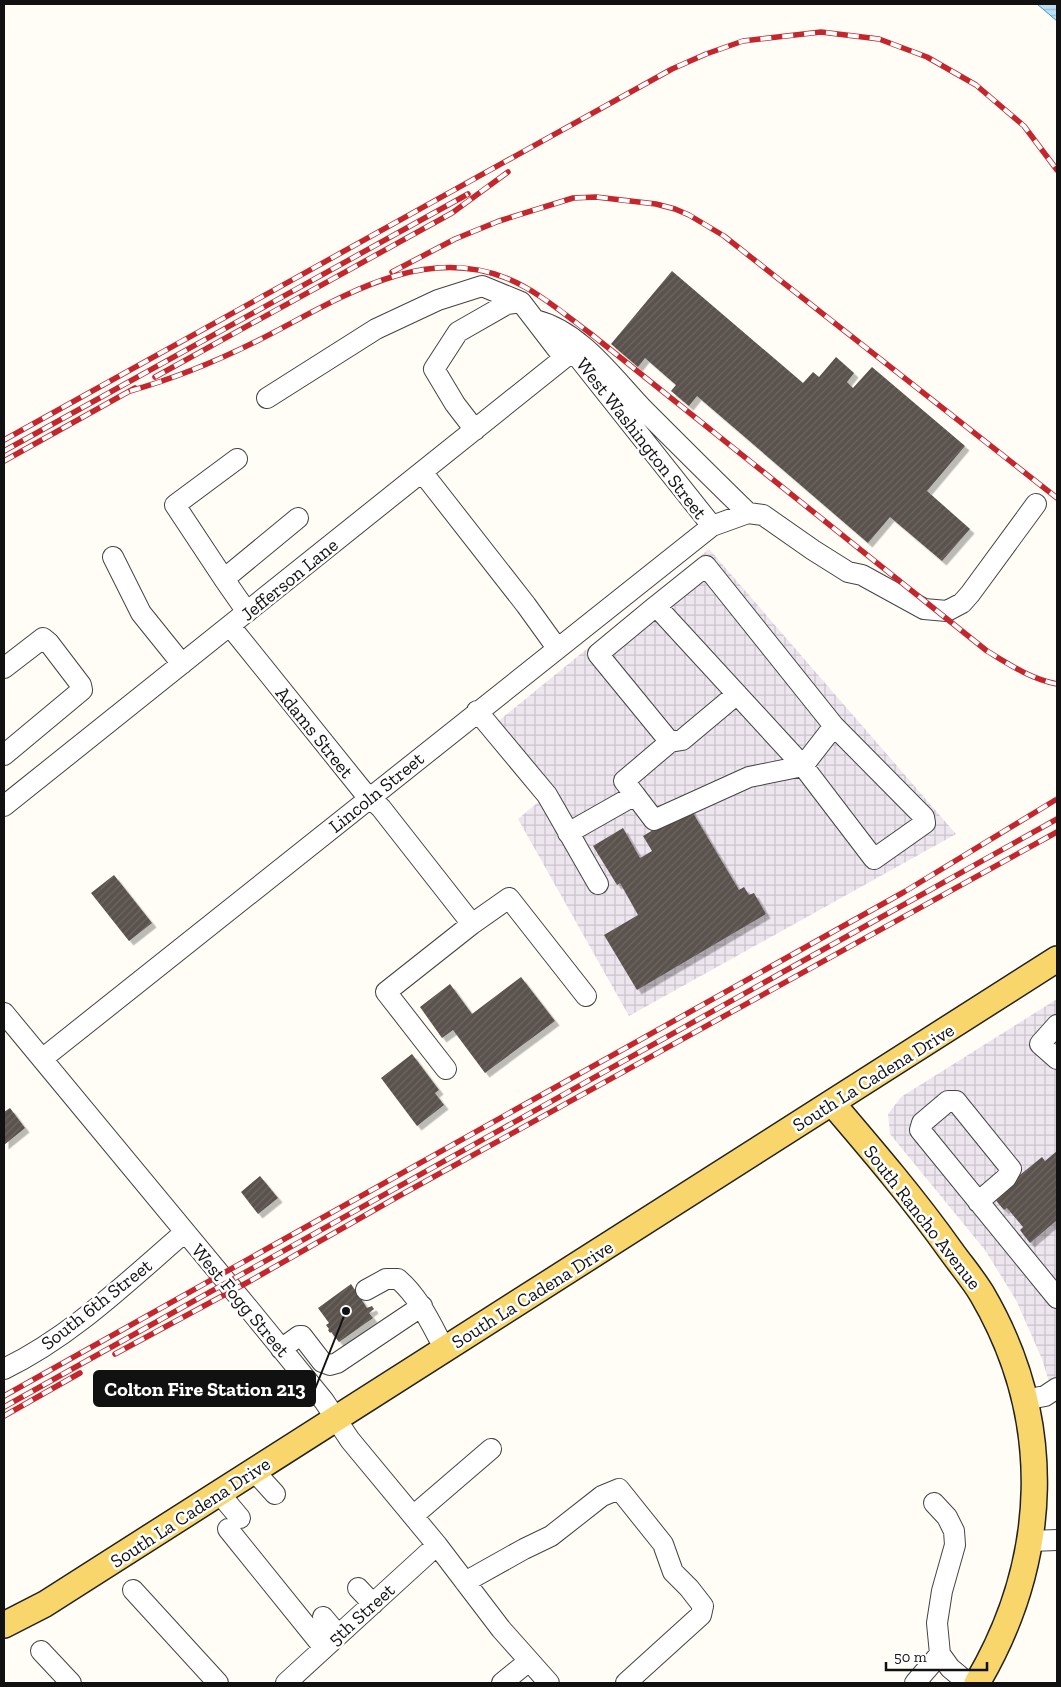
<svg xmlns="http://www.w3.org/2000/svg" width="1061" height="1687" font-family="'Zilla Slab',serif">
<style>
.industrial{fill:url(#industrial-grid)}
.water{fill:url(#water-rules);stroke:#3f96cf}
.building{fill:url(#building-hatch);filter:url(#shadow)}
.lines{fill:none;stroke-linecap:round;stroke-linejoin:round}
.minor-casing{stroke:#444;stroke-width:22}
.major-casing{stroke:#222;stroke-width:28}
.minor{stroke:#fff;stroke-width:20}
.major{stroke:#f9d66b;stroke-width:25}
.rail-casing{stroke:#c4262e;stroke-width:5.5}
.rail{stroke:#fff;stroke-width:4;stroke-dasharray:11;stroke-linecap:butt}
.labels{text-anchor:middle;stroke-width:5;stroke-linejoin:round;paint-order:stroke}
.street-label{font-size:19px;fill:#111;stroke:#fff}
.leader{fill:none;stroke:#111;stroke-width:2}
.callout-dot{fill:#111;stroke:#fff;stroke-width:2}
.callout{fill:#111;stroke:#111;stroke-width:2}
.callout-label{font-size:20px;text-anchor:middle;font-weight:bold;fill:#fff}
</style>
<defs>
<pattern id="industrial-grid" width="8" height="8" patternUnits="userSpaceOnUse" patternTransform="scale(1.25)"><rect width="8" height="8" fill="#eee6ef"/><path d="M0 4h8M4 0v8" fill="none" stroke="#cbc4cc"/></pattern>
<pattern id="water-rules" width="6" height="5" patternUnits="userSpaceOnUse" patternTransform="scale(1.25)"><rect width="6" height="5" fill="#b9e0f7"/><path d="M0 2.5h6" fill="none" stroke="#9ebfd3"/></pattern>
<pattern id="building-hatch" width="6" height="6" patternUnits="userSpaceOnUse" patternTransform="scale(1.25)"><rect width="6" height="6" fill="#5a524d"/><path d="M-1 1l2-2M0 6l6-6M5 7l2-2" fill="none" stroke="#6d6662"/></pattern>
<filter id="shadow"><feDropShadow dx="4.5" dy="4.5" stdDeviation="0" flood-color="#0004"/></filter>
</defs>
<rect width="100%" height="100%" fill="#fffdf5"/>
<!-- industrial -->
<path class="industrial" d="M709,549L956,834L629,1016L518,819L542,799L485,732Z
M1057,999V1408L1042,1359L1016,1300L985,1250L890,1134L888,1114L901,1097Z"/>
<!-- water -->
<path class="water" d="M1037,4H1057V21Z"/>
<!-- building -->
<path class="building" d="M672,271L803,383L813,372L819,377L836,357L854,373L847,382L853,388L872,367L965,446L927,491L970,529L942,561L890,517L868,543L697,396L689,406L671,391L676,385L645,358L638,367L611,344Z
M690,808L739,890L744,887L749,895L754,893L766,914L637,990L604,935L638,915L620,883L617,885L593,846L623,828L640,858L652,851L643,836Z
M114,875L152,923L129,941L91,893Z
M521,977L555,1021L485,1073L453,1030L442,1038L420,1007L450,984L472,1014Z
M412,1054L439,1090L435,1093L444,1105L417,1126L381,1078Z
M10,1108L25,1128L4,1145V1112Z
M1057,1151V1220L1030,1243L1020,1230L1023,1227L1007,1208L1004,1210L993,1197L1042,1157L1045,1161Z
M260,1176L278,1198L258,1214L241,1192Z
M351,1284L367,1308L372,1306L374,1309L369,1313L373,1318L339,1342L331,1332L330,1333L328,1330L329,1329L326,1325L329,1323L318,1308Z"/>
<g class="lines">
<!-- minor casing -->
<g class="minor-casing">
<path id="minor" d="M535,320C582,332 613,378 645,411C679,445 713,479 748,513
M267,398L376,329L438,300L482,286L521,302
M475,430L455,404L434,369L458,332L507,304L521,302L564,358
M422,472L526,605L557,648
M113,557L141,613L182,664
M224,579L175,505L237,459
M247,612L224,579L298,518
M230,626L362,790L381,808L472,924L386,992L446,1069
M4,668L43,638L49,643L81,685L82,690L4,755
M477,711L547,795L598,884
M670,742L682,740L737,694
M635,795L624,781L670,742L598,654L656,606
M4,806L573,351L712,526
M568,833L635,795L654,820L749,777L803,766L874,859L925,823L924,817L834,726L803,766L656,606L706,566L834,726
M472,924L509,898L586,996
M4,1013L249,1309L324,1401L350,1440L437,1545L501,1629L549,1683
M1057,1025L1040,1044L1057,1059
M42,1059L712,526L748,513L763,515L813,550L848,572L862,575L924,609L947,611L962,603L970,594L1036,504
M978,1202L1006,1178L1011,1169L956,1101H948L922,1123L920,1130L1057,1298
M366,1290L386,1279H398C420,1298 431,1324 445,1350
M281,1349L299,1336H302L322,1362L330,1365L337,1363L422,1306
M4,1369C72,1336 127,1282 185,1232
M1024,1400L1045,1396L1057,1388
M254,1471L275,1494
M219,1493L240,1518
M934,1503L947,1517L954,1531L955,1545L942,1591L937,1623L940,1654L950,1668L968,1683
M413,1516L491,1449
M228,1529L324,1648
M1031,1541L1057,1540
M465,1582L524,1549L551,1536L602,1496L619,1489L663,1544L673,1572L689,1588L703,1606L701,1615L626,1683
M358,1588L373,1604
M133,1590L218,1683
M323,1617L338,1635
M41,1651L71,1683
M286,1683L437,1545
M502,1683L529,1661
M915,1683L940,1654"/>
</g>
<!-- major casing -->
<g class="major-casing">
<path id="major" d="M832,1103C873,1151 914,1199 951,1251C961,1265 973,1279 982,1294C1055,1419 1050,1559 977,1683
M4,1625L45,1604L1057,959"/>
</g>
<!-- minor -->
<use href="#minor" class="minor"/>
<!-- major -->
<use href="#major" class="major"/>
<!-- rail casing -->
<g class="rail-casing">
<path id="rail" d="M392,272L455,239L499,221L573,198L596,197L656,204L675,209L689,215L724,236L1057,498
M155,377L452,213L508,172
M130,391C173,379 217,361 257,341C333,303 417,243 506,278C538,291 564,314 591,334L987,651C1010,665 1031,679 1057,684
M4,440L672,69L706,54L743,41L821,32L879,39L927,57L976,85L1024,126L1057,170
M4,451L468,194
M4,461L135,388
M115,1354L250,1281L399,1196L1057,832
M4,1396L904,892L1057,799
M4,1407L1057,819
M4,1416L80,1373"/>
</g>
<!-- rail -->
<use href="#rail" class="rail"/>
</g>
<g class="labels">
<!-- street labels -->
<g class="street-label">
<text transform="translate(642 438) rotate(52)" y="7">West Washington Street</text>
<text transform="translate(289 579) rotate(-39)" y="7">Jefferson Lane</text>
<text transform="translate(315 732) rotate(51)" y="7">Adams Street</text>
<text transform="translate(376 792) rotate(-39)" y="7">Lincoln Street</text>
<text transform="translate(873 1077) rotate(-32)" y="7">South La Cadena Drive</text>
<text transform="translate(923 1217) rotate(52)" y="7">South Rancho Avenue</text>
<text transform="translate(532 1294) rotate(-32)" y="7">South La Cadena Drive</text>
<text transform="translate(241 1300) rotate(50)" y="7">West Fogg Street</text>
<text transform="translate(96 1304) rotate(-38)" y="7">South 6th Street</text>
<text transform="translate(190 1512) rotate(-33)" y="7">South La Cadena Drive</text>
<text transform="translate(361 1614) rotate(-42)" y="7">5th Street</text>
</g>
</g>
<!-- callouts -->
<path class="leader" d="M346 1311L315 1389"/>
<circle class="callout-dot" cx="346" cy="1311" r="5"/>
<rect class="callout" x="94" y="1371" width="221" height="35" rx="5"/>
<g class="callout-label">
<text x="205" y="1396">Colton Fire Station 213</text>
</g>
<!-- border -->
<rect width="1061" height="1687" fill="none" stroke="#111111" stroke-width="10"/>
<!-- scale -->
<path d="M886 1662v8h101v-8" fill="none" stroke="#111111" stroke-width="2.5"/>
<text x="894" y="1662" font-size="15" fill="#111111" stroke="#ffffff" stroke-width="4" paint-order="stroke">50 m</text>
</svg>
